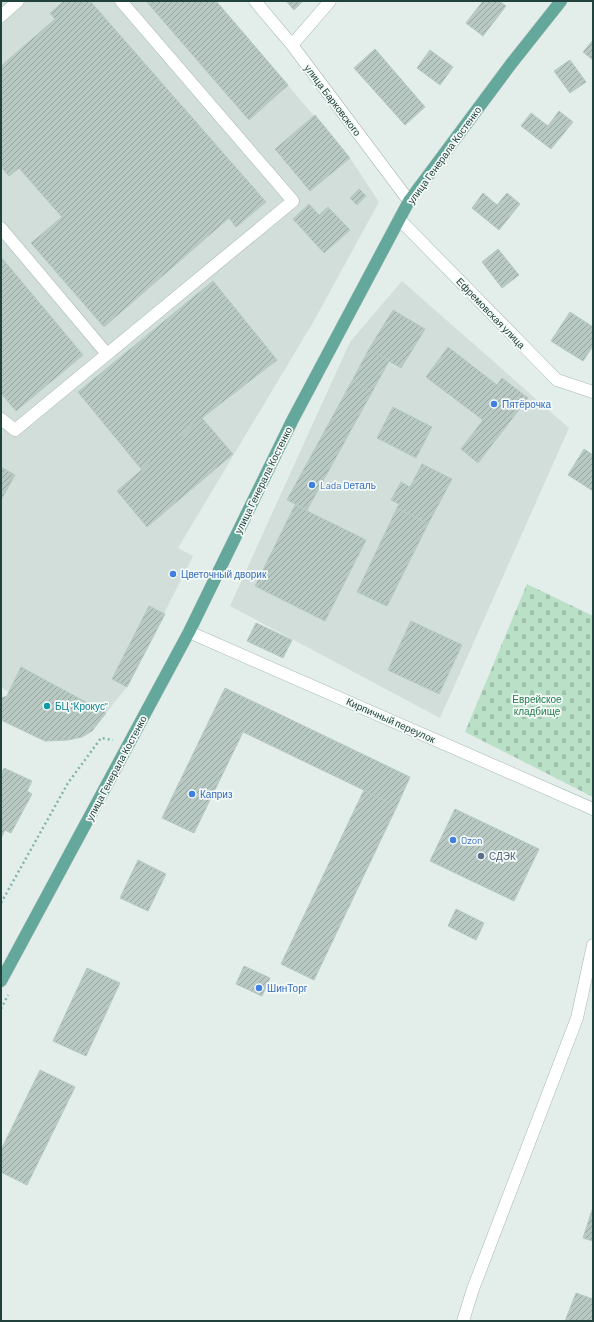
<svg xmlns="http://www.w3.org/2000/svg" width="594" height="1322" font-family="Barlow,sans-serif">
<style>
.built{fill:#d1deda}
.cemetery{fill:url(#cemetery-stones)}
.building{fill:url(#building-hatch);stroke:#b5c9c2}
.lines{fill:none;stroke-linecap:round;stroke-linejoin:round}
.minor-casing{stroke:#a5b7b2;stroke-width:13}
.major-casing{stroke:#c1cac8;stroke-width:13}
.path{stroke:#81b5a9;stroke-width:2.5;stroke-dasharray:2 3;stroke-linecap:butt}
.minor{stroke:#fff;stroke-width:12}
.major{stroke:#64a89c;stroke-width:12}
.shop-dot{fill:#3f7fe0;stroke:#f4faf8;stroke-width:1.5}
.culture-dot{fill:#0f9aa8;stroke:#f4faf8;stroke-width:1.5}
.service-dot{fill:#5c6f8a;stroke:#f4faf8;stroke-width:1.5}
.labels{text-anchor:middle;stroke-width:3.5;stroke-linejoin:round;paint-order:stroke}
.street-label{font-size:10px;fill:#21423c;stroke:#f4faf8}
.shop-label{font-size:10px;fill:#366cbe;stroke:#f4faf8;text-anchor:start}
.park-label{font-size:10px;fill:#277c50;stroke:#f4faf8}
.culture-label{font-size:10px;fill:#0d838f;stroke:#f4faf8;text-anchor:start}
.service-label{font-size:10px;fill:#4e5e75;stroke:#f4faf8;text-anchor:start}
</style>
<defs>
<pattern id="cemetery-stones" width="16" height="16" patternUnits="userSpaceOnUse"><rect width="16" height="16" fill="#bae1c8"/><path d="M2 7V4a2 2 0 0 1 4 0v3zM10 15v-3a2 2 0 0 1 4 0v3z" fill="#a0c2ad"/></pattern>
<pattern id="building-hatch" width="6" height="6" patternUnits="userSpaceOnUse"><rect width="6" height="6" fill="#b8c9c4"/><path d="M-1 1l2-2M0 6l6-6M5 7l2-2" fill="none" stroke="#95a5a0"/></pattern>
</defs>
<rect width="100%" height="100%" fill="#e3eeea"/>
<!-- built -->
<path class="built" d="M1,1H216L350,158L379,202L315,319L178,548L193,556L127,687L106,713L21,667L9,692L1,687Z
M402,281L569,428L440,718L230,606L350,342Z"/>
<!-- cemetery -->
<path class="cemetery" d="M527,584L593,616V797L465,732Z"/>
<!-- building -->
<path class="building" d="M64,1H90L266,202L236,227L229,218L104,327L31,243L62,217L19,168L9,176L1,167V66L55,19L50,13Z
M146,1H216L288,85L249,120Z
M286,1H303L294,10Z
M483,1H499L506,6L483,36L466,23Z
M593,40V60L583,52Z
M375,49L425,107L405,125L354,68Z
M430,50L453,67L440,85L417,68Z
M570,60L586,82L570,93L554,71Z
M559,111L573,122L551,149L521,126L531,113L548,126Z
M315,115L350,158L310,191L275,149Z
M359,189L366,196L357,205L350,198Z
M483,193L497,205L507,193L520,204L499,230L472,208Z
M309,204L319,215L328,207L350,230L324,253L293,219Z
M498,249L519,275L502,288L482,262Z
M1,257L83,355L16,411L1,393Z
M213,281L277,360L202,418L142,470L78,392Z
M393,310L425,329L401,368L369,349Z
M570,312L593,327V346L583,361L551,341Z
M448,347L497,385L502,378L528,398L478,463L461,449L483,420L426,377Z
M369,349L389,361L372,392L352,381Z
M352,381L372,392L307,510L287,500Z
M393,407L432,427L416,458L377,438Z
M202,418L233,454L147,527L117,491Z
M584,449L593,455V491L568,475Z
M422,464L452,479L428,524L397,508L399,504L391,500L401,482L410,487Z
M1,467L15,475L1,500Z
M295,505L366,540L325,621L255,586Z
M397,508L428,524L387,606L357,592Z
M149,606L165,614L127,687L112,679Z
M411,621L462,645L439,694L388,670Z
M256,623L292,640L283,658L247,641Z
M21,667L106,713L92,731L82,737L68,740L45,741L1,720V698L7,696Z
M225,688L410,777L397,806L243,732L194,833L162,818Z
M4,768L32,781L27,791L32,794L11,833L5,830L1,838V775Z
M364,790L397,806L314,980L281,964Z
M455,809L539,849L514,901L430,861Z
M138,860L166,874L148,911L120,898Z
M456,909L484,923L476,940L448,926Z
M244,966L270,978L262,996L236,984Z
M87,968L120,983L86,1056L53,1041Z
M40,1070L75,1087L27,1185L1,1172V1150Z
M593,1207V1241L583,1238Z
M576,1293L593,1299V1321H565Z"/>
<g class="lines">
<!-- minor casing -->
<g class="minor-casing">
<path id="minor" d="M255,1L292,45L409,201
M1,16L18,1
M292,45L330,1
M399,219L557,380L593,392
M1,228L107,354
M1,419L15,430L293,201L121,1
M189,632L593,809
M463,1321L473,1289L577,1018L593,945"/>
</g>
<!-- major casing -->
<g class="major-casing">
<path id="major" d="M1,981L189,632L292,421L409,201L511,64L561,1"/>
</g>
<!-- path -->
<path class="path" d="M1,903L68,783L101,738L113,740
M1,1009L8,995"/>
<!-- minor -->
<use href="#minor" class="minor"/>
<!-- major -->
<use href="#major" class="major"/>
</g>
<!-- markers -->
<g class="shop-dot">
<circle cx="494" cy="404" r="4"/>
<circle cx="312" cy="485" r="4"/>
<circle cx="173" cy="574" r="4"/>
<circle cx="192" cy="794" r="4"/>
<circle cx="453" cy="840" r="4"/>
<circle cx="259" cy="988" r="4"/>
</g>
<circle class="culture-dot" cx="47" cy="706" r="4"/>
<circle class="service-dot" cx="481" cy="856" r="4"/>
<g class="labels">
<!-- street labels -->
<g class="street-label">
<text transform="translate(333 100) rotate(53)" y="4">улица Барковского</text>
<text transform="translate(444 155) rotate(-54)" y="4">улица Генерала Костенко</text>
<text transform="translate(491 313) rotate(46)" y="4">Ефремовская улица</text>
<text transform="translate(263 480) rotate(-64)" y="4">улица Генерала Костенко</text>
<text transform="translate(391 720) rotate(24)" y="4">Кирпичный переулок</text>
<text transform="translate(116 768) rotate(-62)" y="4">улица Генерала Костенко</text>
</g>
<!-- shop labels -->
<g class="shop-label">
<text x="502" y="408">Пятёрочка</text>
<text x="320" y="489">Lada Dеталь</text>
<text x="181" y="578">Цветочный дворик</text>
<text x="200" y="798">Каприз</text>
<text x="461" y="844">Ozon</text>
<text x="267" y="992">ШинТорг</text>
</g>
<!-- park labels -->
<g class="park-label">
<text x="537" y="703">Еврейское<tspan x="537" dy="12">кладбище</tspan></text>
</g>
<!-- culture labels -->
<g class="culture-label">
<text x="55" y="710">БЦ "Крокус"</text>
</g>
<!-- service labels -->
<g class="service-label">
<text x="489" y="860">СДЭК</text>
</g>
</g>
<!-- border -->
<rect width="594" height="1322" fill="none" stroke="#21423c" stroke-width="4"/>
</svg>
